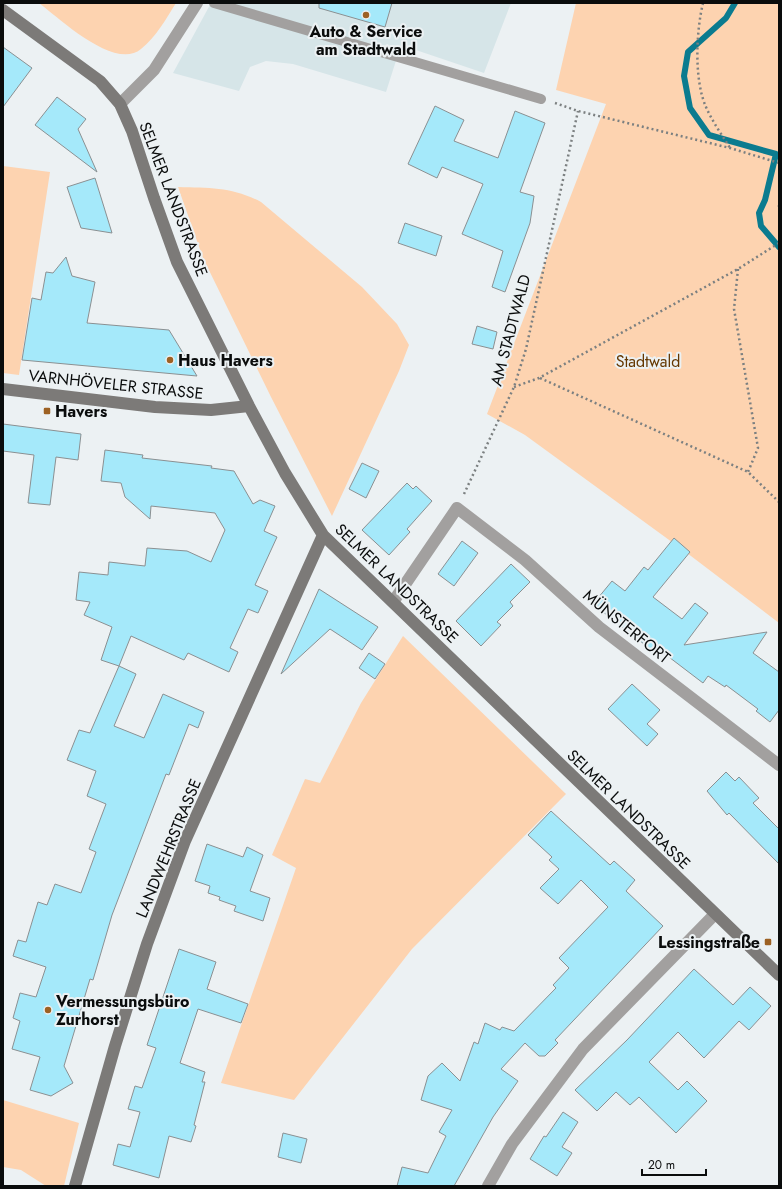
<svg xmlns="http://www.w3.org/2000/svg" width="782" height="1189" font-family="Jost,sans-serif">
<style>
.built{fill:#d6e5e8}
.green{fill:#fdd3b0}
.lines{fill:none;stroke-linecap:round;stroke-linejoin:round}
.stream{stroke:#0b7b8f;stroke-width:6}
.building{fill:#a5e9fa;stroke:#8b9092}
.path{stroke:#7c8081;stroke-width:2.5;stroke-dasharray:2 3;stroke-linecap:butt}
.lane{stroke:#a2a09f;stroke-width:10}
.street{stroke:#a2a09f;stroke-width:12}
.secondary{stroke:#7c7a78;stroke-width:12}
.poi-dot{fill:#9d6123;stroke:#ecf1f3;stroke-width:1.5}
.labels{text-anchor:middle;stroke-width:4;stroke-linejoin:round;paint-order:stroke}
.poi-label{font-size:16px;font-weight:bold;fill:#0a0c0c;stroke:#ecf1f3;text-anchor:start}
.street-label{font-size:16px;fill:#0a0c0c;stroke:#ecf1f3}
.park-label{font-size:16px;fill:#653700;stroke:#ecf1f3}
</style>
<rect width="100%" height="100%" fill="#ecf1f3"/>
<!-- built -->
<path class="built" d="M211,3H511L484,73L401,45L386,92L293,64L266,61L250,67L239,91L173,73Z"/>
<!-- green -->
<path class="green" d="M39,3H176C166,19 156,37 141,49C115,71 60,19 39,3Z
M576,3H779V623L687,553L525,435L487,414L606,104L556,90Z
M3,166L50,172L19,375L3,373Z
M178,187C211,188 232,187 261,202L362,287L397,324L409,345L399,371L332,516L271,397L203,258Z
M403,636L566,794L412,949L294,1100L221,1083L296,868L272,855L305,779L320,783L361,703Z
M3,1100L79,1123L64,1186H46L21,1170L3,1167Z"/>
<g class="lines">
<!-- stream -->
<path class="stream" d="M735,3L726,18L688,52L684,76L690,108L709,135L776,154L765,200L759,213L761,226L779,247"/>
</g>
<!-- building -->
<path class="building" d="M319,3H392L385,27L319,8Z
M3,47L32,68L3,107Z
M57,97L86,119L78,129L97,172L35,125Z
M435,106L464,120L454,141L498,158L515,111L545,123L520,192L534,196L530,223L505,292L492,287L503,251L462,234L483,184L442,167L437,178L408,164Z
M95,178L112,233L81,228L67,187Z
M405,223L442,236L436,256L398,243Z
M66,257L72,276L95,282L87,323L169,330L197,376L22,360L32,298L41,300L46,272L53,273Z
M477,326L497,332L493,349L472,344Z
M3,424L81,434L78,460L56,457L50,505L28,503L34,455L3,451Z
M105,450L143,455L142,458L212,466L211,468L234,471L253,504L260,500L275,506L264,531L277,537L255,585L268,591L258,613L248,609L230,648L238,652L229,672L188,653L184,660L131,636L119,666L136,674L114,726L144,738L163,694L204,712L198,728L189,724L169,775L166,774L112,915L93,980L90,979L64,1066L73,1083L51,1096L30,1090L40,1057L12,1049L20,1021L13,1018L20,993L36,997L46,967L13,956L18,940L26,942L38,902L47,905L55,884L81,893L96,852L89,849L106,804L87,796L96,771L67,760L79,730L90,733L119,666L101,660L112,627L84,615L90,602L76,600L79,572L108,575L109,562L145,566L147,548L187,551L211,562L225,530L215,513L151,506L150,519L125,497L121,483L101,481Z
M362,463L379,471L366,498L349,489Z
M407,483L413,489L416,486L432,501L407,529L410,532L389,555L362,530Z
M674,538L690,552L653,597L682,619L695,603L708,613L684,645L767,632L753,653L779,672V710L770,722L756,711L758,709L726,685L725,687L708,676L703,683L661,651L658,655L593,604L612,581L625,591L644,567L648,570Z
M462,541L478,553L454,586L438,574Z
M511,564L530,582L510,602L513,606L497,622L501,625L481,646L456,621Z
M319,589L378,627L362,650L330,629L281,674Z
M369,653L385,664L375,679L359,668Z
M632,684L660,710L647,724L658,734L647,746L608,709Z
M726,772L735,781L739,777L759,798L753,803L779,829V864L729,813L727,815L707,791Z
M551,811L610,865L614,861L635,880L626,891L663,926L555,1040L558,1043L545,1056H539L525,1043L501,1069L518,1081L493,1117L454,1186H397L402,1167L428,1173L446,1136L439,1132L452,1110L421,1100L428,1076L442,1063L460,1081L474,1042L478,1044L485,1023L500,1030L502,1027L514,1031L556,988L553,985L569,968L559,958L608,907L581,880L558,904L540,888L559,869L549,860L552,857L528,835Z
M207,844L243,857L247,847L263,855L250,891L270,898L263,921L234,911L236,906L219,900L220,897L208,893L210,886L195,881Z
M179,949L216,962L207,989L248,1004L241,1023L198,1009L180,1063L205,1072L202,1082H205L194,1125L196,1126L191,1142L169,1136L159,1178L113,1165L118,1144L130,1147L140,1112L128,1109L135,1086L142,1088L156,1048L147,1045Z
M694,969L733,1005L750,987L771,1006L749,1030L739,1021L704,1058L678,1032L649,1062L678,1090L687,1081L707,1101L676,1133L639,1097L630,1105L616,1092L597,1111L575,1090L627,1040Z
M563,1112L578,1122L562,1147L572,1153L557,1176L530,1159L544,1136L546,1137Z
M283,1133L307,1139L301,1163L278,1157Z"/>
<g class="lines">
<!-- path -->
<path class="path" d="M703,3C696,32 694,80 706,107C712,121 722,135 730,148
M555,103L578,111L730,148L779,163
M779,205V209
M738,269L734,309L758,448L748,472
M540,378L748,472L779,502
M514,387L539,378L738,269L779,243
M464,494L514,387L526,349L578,111"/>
<!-- lane -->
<path class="lane" d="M214,3L541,99"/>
<!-- street -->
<path class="street" d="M120,104L154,70L197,3
M393,602L457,508L525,560L599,627L779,765
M488,1186L512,1144L583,1049L715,914"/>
<!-- secondary -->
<path class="secondary" d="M3,10L100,81L120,104L132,131L154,198L177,262L249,406L285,473L323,535L779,975
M3,389L155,407L211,410L249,406
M75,1186L115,1046L147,944L185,841L323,535"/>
</g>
<!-- markers -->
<g class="poi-dot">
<circle cx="366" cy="15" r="4"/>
<circle cx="170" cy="360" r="4"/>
<rect x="43" y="407" width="8" height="8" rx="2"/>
<rect x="764" y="938" width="8" height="8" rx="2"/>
<circle cx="48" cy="1010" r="4"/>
</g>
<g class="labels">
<!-- poi labels -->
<g class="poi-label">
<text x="366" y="37" text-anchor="middle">Auto &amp; Service<tspan x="366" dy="18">am Stadtwald</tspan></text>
<text x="178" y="366">Haus Havers</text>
<text x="55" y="417">Havers</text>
<text x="760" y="948" text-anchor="end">Lessingstraße</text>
<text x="56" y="1007">Vermessungsbüro<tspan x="56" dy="18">Zurhorst</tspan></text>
</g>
<!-- street labels -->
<g class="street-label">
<text transform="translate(174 199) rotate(69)" y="6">SELMER LANDSTRASSE</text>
<text transform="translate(510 330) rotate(-75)" y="6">AM STADTWALD</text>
<text transform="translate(116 384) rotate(6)" y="6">VARNHÖVELER STRASSE</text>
<text transform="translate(397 583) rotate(44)" y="6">SELMER LANDSTRASSE</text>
<text transform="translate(627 626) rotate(39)" y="6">MÜNSTERFORT</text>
<text transform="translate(629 809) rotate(44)" y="6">SELMER LANDSTRASSE</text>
<text transform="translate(168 848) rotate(-68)" y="6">LANDWEHRSTRASSE</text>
</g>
<!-- park labels -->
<g class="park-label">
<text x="648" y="367">Stadtwald</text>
</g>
</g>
<!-- border -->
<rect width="782" height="1189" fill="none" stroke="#0a0c0c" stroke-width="8"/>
<!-- scale -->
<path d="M642 1169v6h64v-6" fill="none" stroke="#0a0c0c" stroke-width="2"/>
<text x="648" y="1169" font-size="12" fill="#0a0c0c" stroke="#ecf1f3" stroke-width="3" paint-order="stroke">20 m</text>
</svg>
